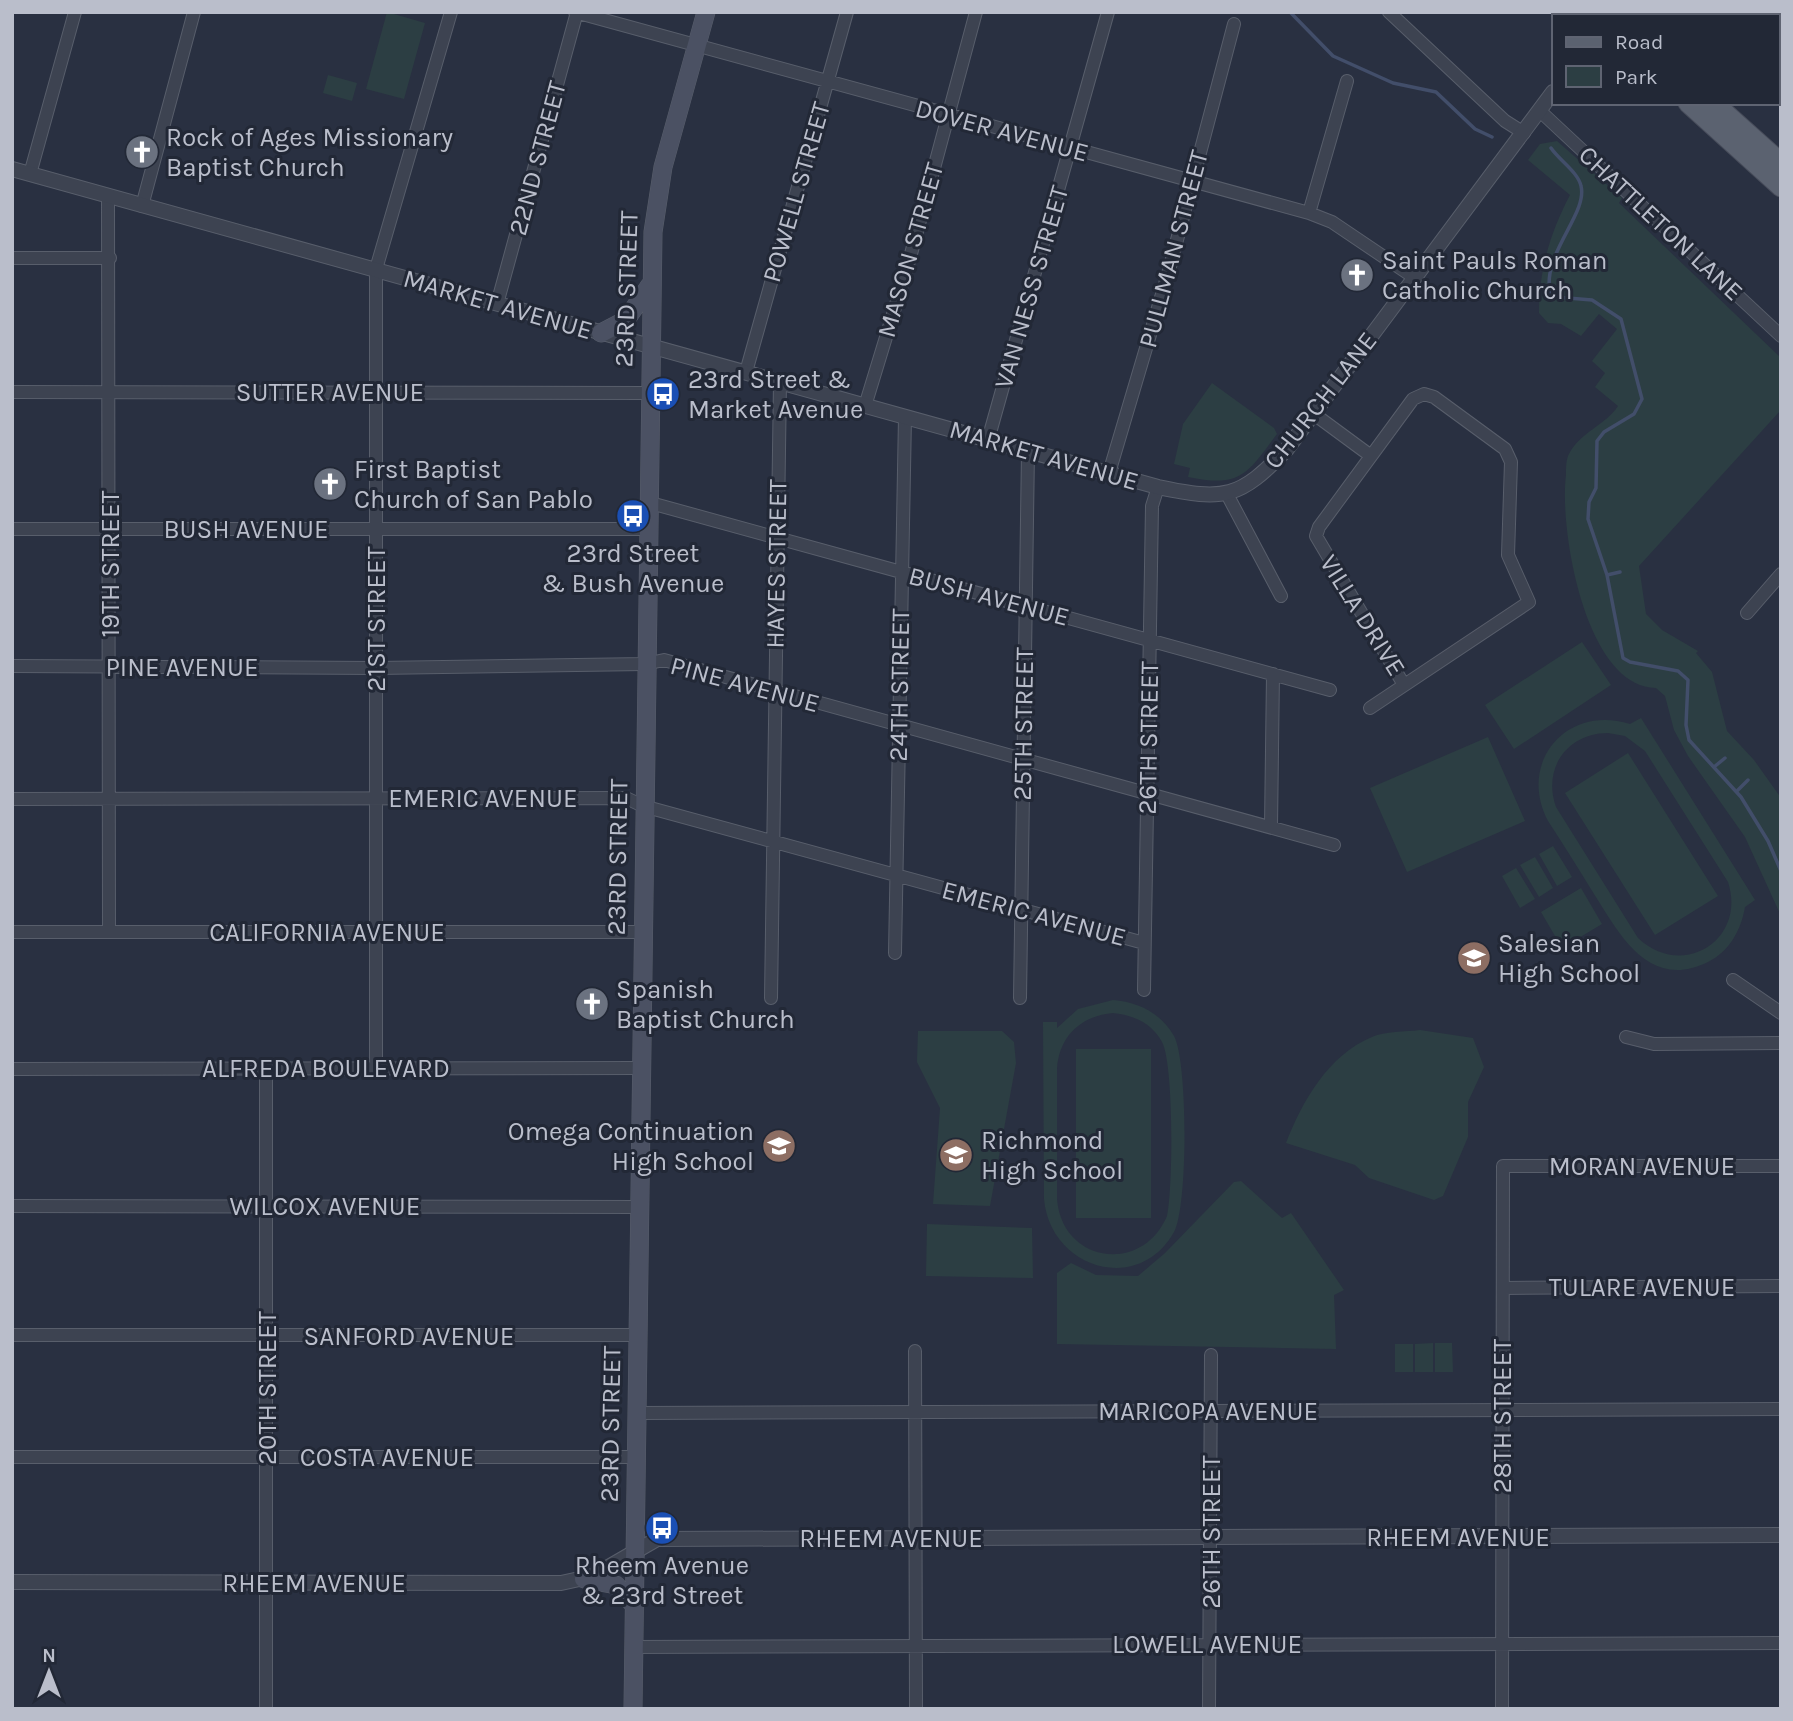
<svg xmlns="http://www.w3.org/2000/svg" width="1793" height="1721" font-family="Karla,sans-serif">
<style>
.green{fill:#2c3e43;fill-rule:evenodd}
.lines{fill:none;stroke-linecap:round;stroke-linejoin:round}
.stream{stroke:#424e6a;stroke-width:3.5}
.minor-casing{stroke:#585e6b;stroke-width:14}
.tertiary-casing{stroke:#585e6b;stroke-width:16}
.secondary-casing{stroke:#585e6b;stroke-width:19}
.primary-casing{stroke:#474c5a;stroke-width:21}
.minor{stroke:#3d4351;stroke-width:12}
.tertiary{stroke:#3d4351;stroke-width:14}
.secondary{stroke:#4b5163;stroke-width:18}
.primary{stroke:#5b6270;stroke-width:19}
.labels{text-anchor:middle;stroke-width:6;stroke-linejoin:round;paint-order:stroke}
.street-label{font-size:26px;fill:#babecb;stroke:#222836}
.poi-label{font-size:26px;fill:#babecb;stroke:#222836;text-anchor:start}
</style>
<rect width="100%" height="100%" fill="#293041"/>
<!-- green -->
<path class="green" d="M387,12L425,23L404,99L366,89Z
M328,75L357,83L352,101L323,93Z
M1557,141L1622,198L1619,203L1781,358V410L1639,566L1646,614L1662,630L1698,651L1696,653L1712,672L1727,731L1754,760L1781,798V916L1745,837L1688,756L1674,730L1665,696L1656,688C1585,687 1559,529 1566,475C1566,468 1566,459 1569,454C1580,432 1606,425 1618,406L1595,387L1605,373L1592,361L1617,329L1599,314L1581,336L1561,324L1548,323L1539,313C1539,270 1550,233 1570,195L1528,160L1540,144Z
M1212,383L1274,428L1277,434C1247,474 1241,488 1188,477L1190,468L1174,464L1183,424Z
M1582,642L1611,685L1514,749L1485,705Z
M1641,718L1755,900L1745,907C1741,930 1730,951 1708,962C1649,991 1620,935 1594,894C1579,870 1564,845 1548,821C1517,762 1567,704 1630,724ZM1608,733L1625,736L1645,751L1728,882C1747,940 1682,980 1638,938L1556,807C1542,768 1568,733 1608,733Z
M1488,737L1525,821L1407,872L1370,788Z
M1628,753L1718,896L1655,935L1565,793Z
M1553,846L1572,877L1557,886L1539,854Z
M1535,857L1553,888L1539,897L1520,865Z
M1516,868L1535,899L1520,908L1502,876Z
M1581,888L1602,924L1562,948L1541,912Z
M1113,1000C1138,1002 1161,1013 1174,1036C1188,1062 1188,1207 1174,1232C1138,1296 1050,1268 1044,1199L1043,1022H1057V1028L1078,1009ZM1113,1013C1133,1015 1152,1023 1162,1042C1174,1064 1173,1189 1167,1216C1142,1275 1062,1263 1057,1199V1069C1059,1037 1080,1016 1113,1013Z
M1420,1030L1473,1038L1484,1067L1468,1102V1137L1443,1196L1434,1200L1369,1178L1355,1165L1286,1143C1302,1102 1328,1055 1372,1037C1385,1031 1405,1032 1420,1030Z
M918,1031H1002L1014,1042L1016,1063L990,1206L933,1204L940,1108L917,1062Z
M1076,1049H1151V1218H1076Z
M1241,1181L1282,1218L1291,1213L1344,1290L1334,1295L1336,1349L1057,1344V1273L1071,1263L1096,1275L1138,1276L1165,1253L1234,1182Z
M927,1224L1032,1228L1033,1278L926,1276Z
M1433,1343V1372H1415V1344Z
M1435,1343H1452L1453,1372H1435Z
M1395,1344H1413V1372H1395Z"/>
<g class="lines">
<!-- stream -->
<path class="stream" d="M1290,12L1333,56L1393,83L1436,92L1475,129L1492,137
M1551,148C1559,160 1578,172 1581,186C1588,214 1542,253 1550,293L1556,297L1592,300L1621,319L1642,399L1634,414L1604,432L1597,441L1596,488L1589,502L1588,519L1607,575L1623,658L1630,662L1678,671L1688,680L1686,725L1689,740L1741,797L1768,841L1781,871
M1607,575L1620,572
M1714,767L1725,758
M1737,791L1748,780"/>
<!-- minor casing -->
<g class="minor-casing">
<path id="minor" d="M575,12L1309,213L1332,222L1415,278
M1389,12L1505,121L1524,133
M1540,111L1781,336
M30,174L75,12
M108,196L109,932
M142,206L194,12
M1309,213L1347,81
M12,258H110
M497,304L577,12
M746,372L847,12
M12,392L649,393
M865,406L908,265L976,12
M1314,414L1371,456
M988,440L1108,12
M1109,473L1168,274L1234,24
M1228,496L1281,596
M647,502L1330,690
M12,529H647
M1747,613L1781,574
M12,666L377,668L645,664L664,660L1334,845
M1370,708L1529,602L1508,555L1511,462L1505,449L1434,397L1424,394L1413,399L1319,527L1316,536L1404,685
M12,799L626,798L643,806L1144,943
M1271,826L1273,674
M12,932H642
M895,953L905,417
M1733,980L1781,1013
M1144,990L1152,506L1158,487
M771,998L780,382
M1020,998L1028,451
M1626,1037L1654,1044L1781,1043
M266,1068V1709
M376,1068V269L451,12
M12,1069L640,1068
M12,1206L639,1207
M1503,1288L1781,1286
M12,1335H637
M915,1351L916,1709
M636,1413L1781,1409
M12,1457H636
M633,1647L1781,1643
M1209,1709L1211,1355
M1502,1709L1503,1166H1781"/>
</g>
<!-- tertiary casing -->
<g class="tertiary-casing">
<path id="tertiary" d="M12,169L1158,487C1225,501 1239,499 1287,449L1553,92
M12,1582L561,1583L593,1576L657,1539L1781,1535"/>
</g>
<!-- secondary casing -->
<g class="secondary-casing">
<path id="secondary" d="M601,333L626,320L650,285
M584,1579L616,1585L633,1604
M633,1709L653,232L663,167L706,12"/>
</g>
<!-- primary casing -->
<g class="primary-casing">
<path id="primary" d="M1588,12L1591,16
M1614,12L1618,16
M1688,103L1781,187
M1714,103L1781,163"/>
</g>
<!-- minor -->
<use href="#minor" class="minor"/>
<!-- tertiary -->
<use href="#tertiary" class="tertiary"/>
<!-- secondary -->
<use href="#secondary" class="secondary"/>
<!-- primary -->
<use href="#primary" class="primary"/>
</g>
<!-- icons -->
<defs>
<g id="church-disc" transform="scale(1.75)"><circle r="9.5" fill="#6b7280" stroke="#222836"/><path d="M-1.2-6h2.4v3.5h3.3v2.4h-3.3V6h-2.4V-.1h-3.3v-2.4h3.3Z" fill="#fff"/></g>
<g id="bus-disc" transform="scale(1.75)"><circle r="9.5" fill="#1a4fb4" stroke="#222836"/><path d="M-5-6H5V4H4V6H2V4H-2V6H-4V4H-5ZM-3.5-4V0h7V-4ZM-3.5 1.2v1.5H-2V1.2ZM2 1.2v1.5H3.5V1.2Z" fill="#fff"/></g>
<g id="school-disc" transform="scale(1.75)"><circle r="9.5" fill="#8d6e63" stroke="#222836"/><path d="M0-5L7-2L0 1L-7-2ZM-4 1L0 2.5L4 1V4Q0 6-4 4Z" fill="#fff"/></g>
</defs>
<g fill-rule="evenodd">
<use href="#church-disc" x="142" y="152"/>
<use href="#church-disc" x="1357" y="275"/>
<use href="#bus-disc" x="663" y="394"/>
<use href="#church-disc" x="330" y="484"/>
<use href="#bus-disc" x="633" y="516"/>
<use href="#school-disc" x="1474" y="958"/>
<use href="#church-disc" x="592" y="1004"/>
<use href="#school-disc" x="779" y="1146"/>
<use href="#school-disc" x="956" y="1155"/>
<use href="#bus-disc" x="662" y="1528"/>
</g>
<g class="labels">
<!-- street labels -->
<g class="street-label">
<text transform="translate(1002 130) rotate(15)" y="9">DOVER AVENUE</text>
<text transform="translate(537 158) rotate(-75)" y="9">22ND STREET</text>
<text transform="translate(796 192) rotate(-74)" y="9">POWELL STREET</text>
<text transform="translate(1661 223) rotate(43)" y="9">CHATTLETON LANE</text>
<text transform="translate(1173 249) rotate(-75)" y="9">PULLMAN STREET</text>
<text transform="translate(910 250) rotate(-74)" y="9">MASON STREET</text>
<text transform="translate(1031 287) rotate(-74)" y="9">VAN NESS STREET</text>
<text transform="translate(626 289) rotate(-88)" y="9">23RD STREET</text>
<text transform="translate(498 304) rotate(16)" y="9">MARKET AVENUE</text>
<text x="330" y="401">SUTTER AVENUE</text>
<text transform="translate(1320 400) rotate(-52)" y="9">CHURCH LANE</text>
<text transform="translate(1044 455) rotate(16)" y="9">MARKET AVENUE</text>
<text x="246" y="538">BUSH AVENUE</text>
<text transform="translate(110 564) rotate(-90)" y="9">19TH STREET</text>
<text transform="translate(776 564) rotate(-89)" y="9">HAYES STREET</text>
<text transform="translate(989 596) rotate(15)" y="9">BUSH AVENUE</text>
<text transform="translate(1363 615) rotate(58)" y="9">VILLA DRIVE</text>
<text transform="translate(376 619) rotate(-90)" y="9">21ST STREET</text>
<text x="182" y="676">PINE AVENUE</text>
<text transform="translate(745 684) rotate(15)" y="9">PINE AVENUE</text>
<text transform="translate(899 685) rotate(-89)" y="9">24TH STREET</text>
<text transform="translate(1023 724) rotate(-89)" y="9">25TH STREET</text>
<text transform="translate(1148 738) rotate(-89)" y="9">26TH STREET</text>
<text x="483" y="807">EMERIC AVENUE</text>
<text transform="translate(617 857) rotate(-89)" y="9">23RD STREET</text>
<text transform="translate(1034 913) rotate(15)" y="9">EMERIC AVENUE</text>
<text x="327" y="941">CALIFORNIA AVENUE</text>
<text x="326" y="1077">ALFREDA BOULEVARD</text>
<text x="1642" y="1175">MORAN AVENUE</text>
<text x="325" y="1215">WILCOX AVENUE</text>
<text x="1642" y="1296">TULARE AVENUE</text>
<text x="409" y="1345">SANFORD AVENUE</text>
<text transform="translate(267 1388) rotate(-90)" y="9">20TH STREET</text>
<text x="1208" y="1420">MARICOPA AVENUE</text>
<text transform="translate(1502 1416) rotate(-90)" y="9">28TH STREET</text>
<text transform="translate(610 1424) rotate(-89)" y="9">23RD STREET</text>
<text x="387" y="1466">COSTA AVENUE</text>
<text transform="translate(1211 1532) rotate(-90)" y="9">26TH STREET</text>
<text x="1458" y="1546">RHEEM AVENUE</text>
<text x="891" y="1547">RHEEM AVENUE</text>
<text x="314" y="1592">RHEEM AVENUE</text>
<text x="1207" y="1653">LOWELL AVENUE</text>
</g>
<!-- poi labels -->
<g class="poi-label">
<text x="166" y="146">Rock of Ages Missionary<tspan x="166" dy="30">Baptist Church</tspan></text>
<text x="1382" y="269">Saint Pauls Roman<tspan x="1382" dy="30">Catholic Church</tspan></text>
<text x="688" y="388">23rd Street &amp;<tspan x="688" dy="30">Market Avenue</tspan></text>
<text x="354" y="478">First Baptist<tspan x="354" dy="30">Church of San Pablo</tspan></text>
<text x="633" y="562" text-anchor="middle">23rd Street<tspan x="633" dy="30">&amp; Bush Avenue</tspan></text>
<text x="1498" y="952">Salesian<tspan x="1498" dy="30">High School</tspan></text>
<text x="616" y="998">Spanish<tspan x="616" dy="30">Baptist Church</tspan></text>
<text x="754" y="1140" text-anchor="end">Omega Continuation<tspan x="754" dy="30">High School</tspan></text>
<text x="981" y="1149">Richmond<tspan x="981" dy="30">High School</tspan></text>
<text x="662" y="1574" text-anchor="middle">Rheem Avenue<tspan x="662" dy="30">&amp; 23rd Street</tspan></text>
</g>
</g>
<!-- border -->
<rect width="1793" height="1721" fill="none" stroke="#babecb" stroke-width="28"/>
<!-- legend -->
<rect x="1552" y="14" width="228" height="91" fill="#222836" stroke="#5f6472" stroke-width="2"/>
<rect x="1566" y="37" width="35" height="10" fill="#5b6270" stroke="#5f6472" stroke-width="2"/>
<text x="1615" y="49" font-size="21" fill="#babecb">Road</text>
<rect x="1566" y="66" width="35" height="21" fill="#2c3e43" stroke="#5f6472" stroke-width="2"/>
<text x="1615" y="84" font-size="21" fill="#babecb">Park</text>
<!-- north arrow -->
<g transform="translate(49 1672)" stroke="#222836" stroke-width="5" paint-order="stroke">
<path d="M0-5L12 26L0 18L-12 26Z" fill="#babecb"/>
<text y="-10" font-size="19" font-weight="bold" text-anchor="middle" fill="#babecb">N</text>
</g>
</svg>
